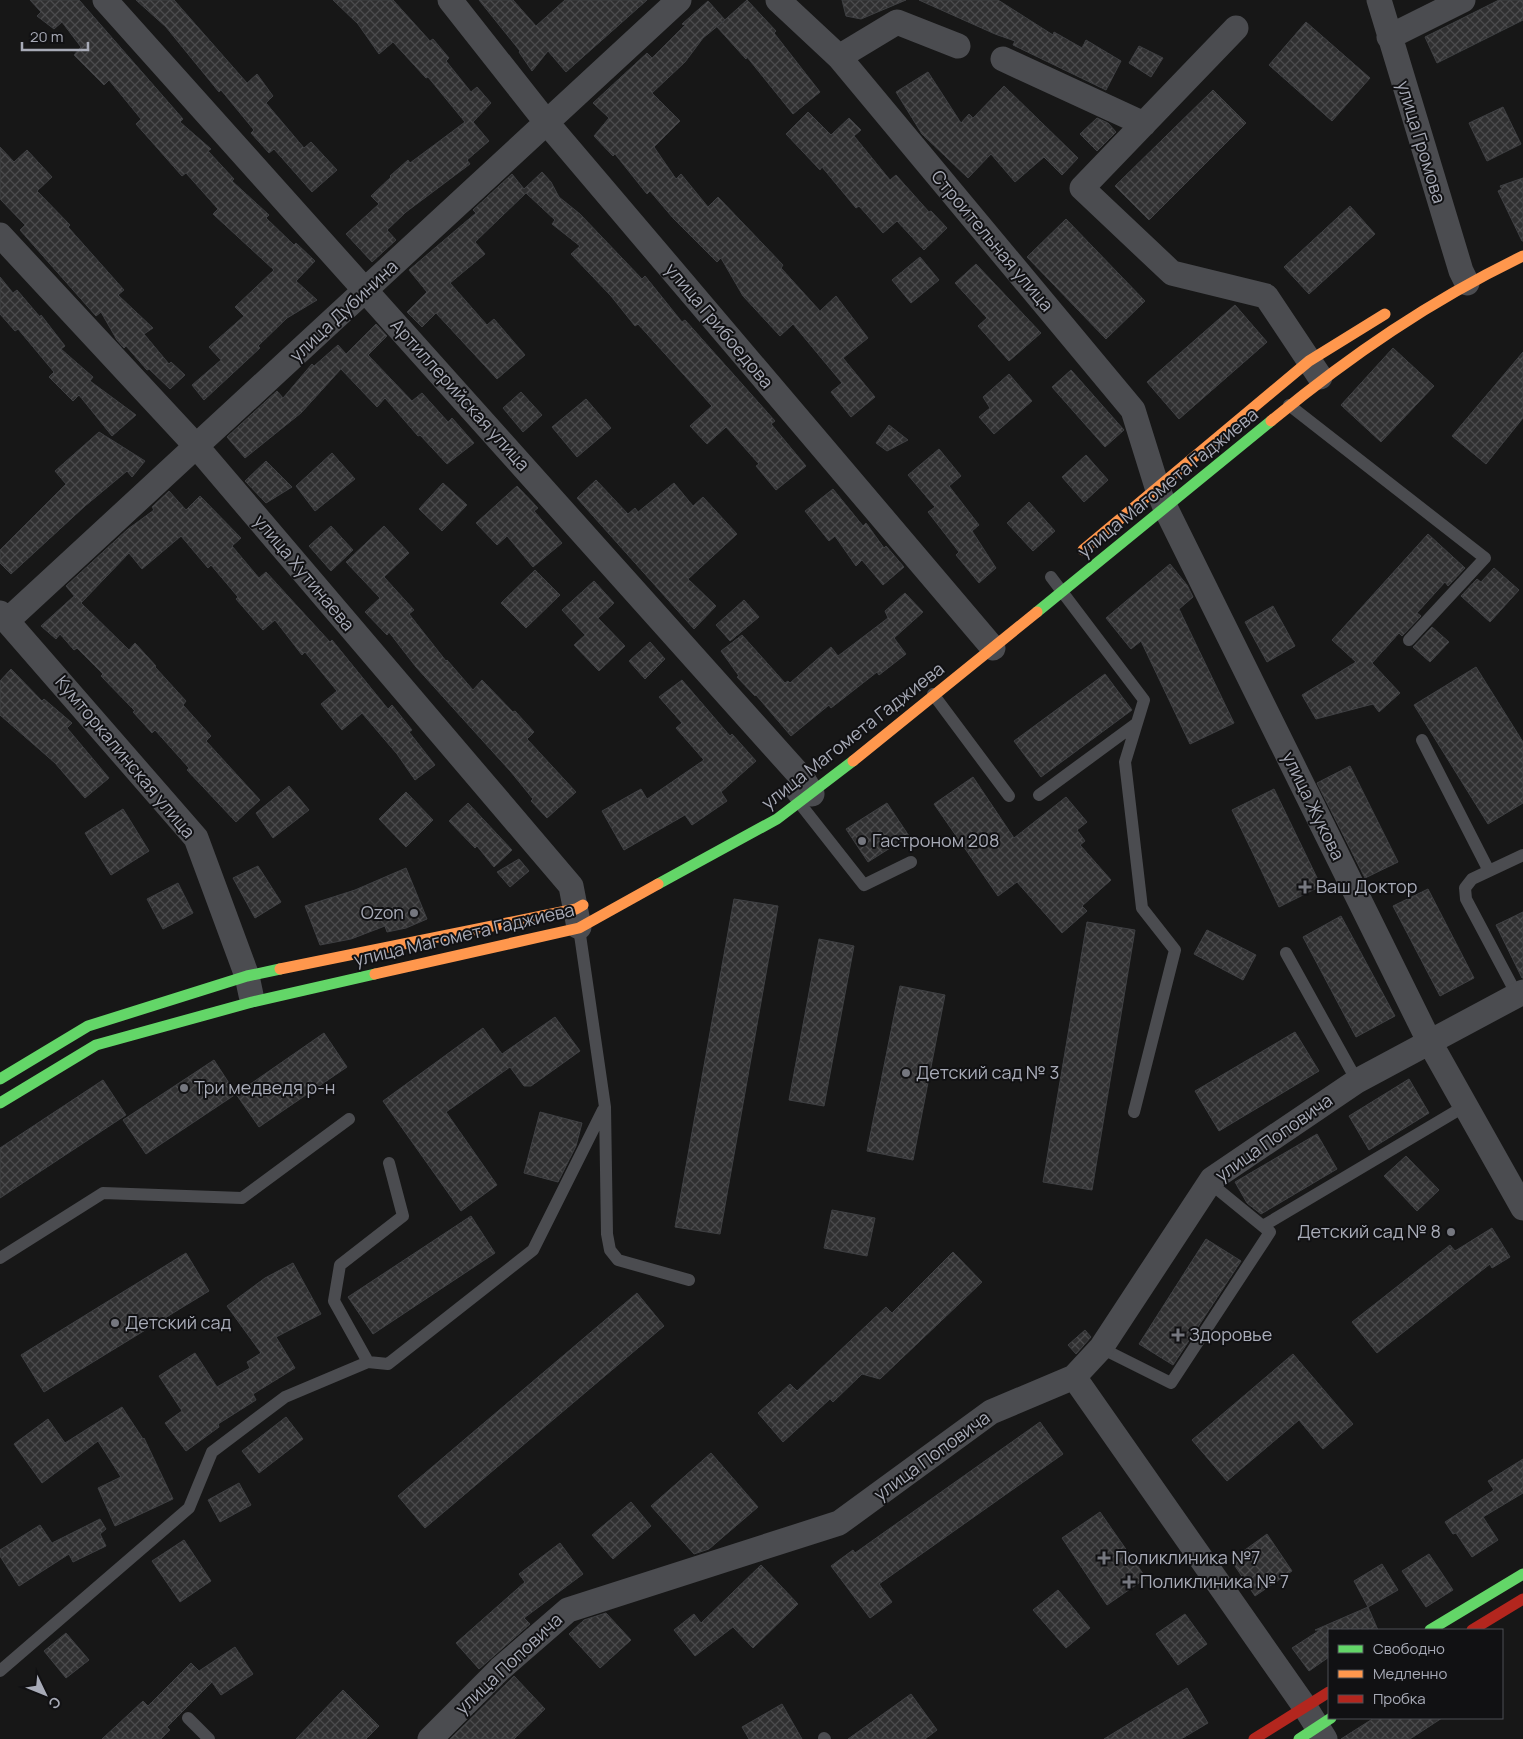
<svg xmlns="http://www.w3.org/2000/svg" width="1523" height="1739" font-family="Manrope,sans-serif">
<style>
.building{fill:url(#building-cross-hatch);stroke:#3f4043}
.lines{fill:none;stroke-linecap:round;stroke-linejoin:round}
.lane{stroke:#4b4c50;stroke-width:12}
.street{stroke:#4b4c50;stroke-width:25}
.fast{stroke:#63d668;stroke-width:11}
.slow{stroke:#ff974d;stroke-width:11}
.jam{stroke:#b3261e;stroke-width:11}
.poi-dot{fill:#75777f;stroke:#111113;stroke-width:2}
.labels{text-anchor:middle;stroke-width:4;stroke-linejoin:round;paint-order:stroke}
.street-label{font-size:18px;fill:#a8abb7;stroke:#111113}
.poi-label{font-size:18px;fill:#a8abb7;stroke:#111113;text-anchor:start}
</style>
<defs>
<pattern id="building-cross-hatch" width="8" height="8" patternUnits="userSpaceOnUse" patternTransform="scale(1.25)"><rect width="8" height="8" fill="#303031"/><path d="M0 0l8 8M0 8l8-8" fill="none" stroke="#4b4b4d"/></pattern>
</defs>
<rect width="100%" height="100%" fill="#171717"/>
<!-- building -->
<path class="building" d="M30,0H79L183,119L180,122L211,149L208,151L234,179L232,181L269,215L266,218L294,245L296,243L315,261L296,281L317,300L287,318L258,346L260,348L204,400L192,385L221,360L209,347L244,316L235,307L274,270L213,214L218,209L186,173L182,176L136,124L141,119L109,80L104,85L74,55L81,47L62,22L54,29L37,16L41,12Z
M136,0H174L247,83L257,74L273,96L266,103L304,148L311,142L337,170L312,192L274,149L269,153L251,133L254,130L221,90L219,92L166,27Z
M333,0H393L430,41L433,39L449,58L446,61L471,92L477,87L491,103L473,122L489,141L467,160L470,164L406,212L387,230L396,240L372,262L346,234L379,204L371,196L391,177L390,176L408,160L410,163L465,122L428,77L426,78L393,42L379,54L358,24Z
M479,0H513L536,26L565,0H647L566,72L548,51L532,71L519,52L520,51Z
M747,0L776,31L774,33L820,92L793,114L747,57L746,59L717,27Z
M842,0H906L861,19L846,16Z
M919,0H998L1053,35L1054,32L1082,48L1086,40L1121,61L1106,90L1013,45L1015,41L995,34Z
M1499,0H1523V20L1437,63L1425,37Z
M708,1L725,20L703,38L685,62L652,93L680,121L654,147L676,179L681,174L708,207L718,197L783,265L781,268L820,311L836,296L868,338L843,358L875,397L851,417L831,392L842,383L793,324L780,336L743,296L721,258L717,262L673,218L650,191L647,194L615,154L613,156L594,136L609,118L593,103L647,53L652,58L685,25L682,24Z
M1306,22L1370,78L1332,121L1269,65Z
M1139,46L1163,58L1151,77L1129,63Z
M928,72L961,123L969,114L973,118L1004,86L1078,158L1062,175L1044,157L1015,182L991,154L968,178L922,134L896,92Z
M1213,90L1246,123L1149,220L1115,186Z
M1503,107L1521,144L1487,161L1469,123Z
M808,112L831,135L849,118L861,130L854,136L890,180L896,175L929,212L931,211L947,228L924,250L897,221L883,233L859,206L856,208L822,167L820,170L786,134Z
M1097,118L1108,123L1116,132L1097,151L1080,134Z
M0,147L14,162L27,150L52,177L37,191L70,225L68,227L124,290L118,295L153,328L144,334L169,364L171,362L185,375L170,389L149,369L147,370L126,346L124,348L117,340L101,312L96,316L20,230L25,225L0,199Z
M542,172L551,182L559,197L580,214L642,279L645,276L682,322L685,320L775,421L771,424L806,466L776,490L756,466L759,464L726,427L707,444L690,426L712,406L638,324L635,326L611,296L571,254L580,246L552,224L555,220L526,193L475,242L485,254L450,283L487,325L494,319L525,355L497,379L436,313L422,327L407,312L427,292L409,270L476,213L473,210L512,174L524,189Z
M1523,178V241H1522L1498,191L1502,189L1500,186Z
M1350,206L1375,234L1309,294L1284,267Z
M1066,219L1145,301L1106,339L1027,257Z
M920,257L939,280L911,303L892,280Z
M976,264L1041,333L1009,361L978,326L987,318L955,283Z
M0,277L13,293L17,290L40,317L41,315L65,346L61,349L93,377L90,381L136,415L112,436L79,395L73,401L49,377L54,372L18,329L15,331L0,314Z
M1235,305L1267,342L1179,419L1147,382Z
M376,324L387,336L368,355L412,401L422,393L448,422L452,418L474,443L447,464L420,435L418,436L385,398L377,407L341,369L301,413L245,458L227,437L277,391L283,398L312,364L314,366L338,345L346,354Z
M1393,348L1434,386L1381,442L1341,405Z
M1523,352V418L1486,464L1452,436Z
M1071,370L1124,430L1105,447L1052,387Z
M1009,374L1032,401L994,434L979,417L990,408L983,397Z
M521,392L542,415L523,432L503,408Z
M586,399L611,428L577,457L552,427Z
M889,425L908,440L887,451L876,443Z
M99,432L145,461L132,477L127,471L85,506L11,574L0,563V550L66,484L55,471Z
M939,449L961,476L949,486L979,525L972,531L996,568L979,583L956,555L959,552L928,512L935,507L908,475Z
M332,453L355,479L315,511L296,486Z
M1086,455L1108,480L1084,502L1062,477Z
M266,461L292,487L266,503L245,481Z
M596,480L628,514L635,508L638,512L674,483L693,506L703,497L737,534L688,579L716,606L694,629L577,498Z
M443,483L467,505L442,531L419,509Z
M517,486L538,508L534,511L562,543L533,567L507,536L497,545L476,523Z
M833,489L863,526L866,523L884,548L886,546L904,567L883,585L862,560L856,566L835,536L829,541L805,511Z
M169,491L186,510L200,496L241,538L232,546L259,578L266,572L330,642L332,640L388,709L392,705L412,730L409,732L435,765L415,780L397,754L362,713L342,730L321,704L337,691L305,652L302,655L275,620L263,630L236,599L238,597L211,565L208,568L181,536L142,569L129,553L81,603L129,650L135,643L156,666L155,667L186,701L183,705L211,736L206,741L260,800L236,822L187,770L189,768L155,730L152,733L133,712L135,711L101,676L103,674L77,648L74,650L60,634L56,639L41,626L74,596L76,598L66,586L128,529L154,510L152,507Z
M1029,502L1055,531L1033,551L1007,523Z
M331,526L353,550L331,571L309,546Z
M384,526L409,553L384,577L414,610L409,614L446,661L447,660L473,690L482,680L513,712L515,711L534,732L527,739L576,792L547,818L531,801L533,799L511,772L416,667L389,632L387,635L365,612L380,598L346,562Z
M1428,534L1465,568L1448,586L1445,582L1417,613L1421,616L1402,636L1399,633L1372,663L1400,693L1379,712L1373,704L1316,719L1302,695L1356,662L1332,640Z
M1170,564L1187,585L1193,597L1179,609L1234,723L1190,744L1141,641L1131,649L1106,618Z
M1494,568L1519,590L1490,622L1461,596L1477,579L1481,582Z
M535,570L560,595L526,628L501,603Z
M594,581L614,603L598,618L625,646L599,671L574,645L585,635L562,610Z
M905,593L923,612L894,638L906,654L879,675L877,672L831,708L829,705L791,736L756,695L755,696L737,677L739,676L721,651L742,635L785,683L788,681L790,683L831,647L838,656L888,618L885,611Z
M744,600L759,617L730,641L716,625Z
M1273,606L1295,646L1267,662L1245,622Z
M1432,627L1449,642L1430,662L1413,647Z
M650,642L665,659L645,679L629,661Z
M1476,667L1523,742V803L1488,824L1414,705Z
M11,669L42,701L44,699L72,723L67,728L109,778L85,798L55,763L0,715V681Z
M1105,674L1132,710L1041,777L1014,741Z
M682,680L730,736L732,734L756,761L721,792L727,801L692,825L685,815L624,850L602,811L641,789L647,799L704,760L676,728L682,723L659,697Z
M1350,766L1398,862L1365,878L1317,783Z
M973,777L1014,838L1066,797L1087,822L1077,830L1085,841L1080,845L1111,880L1082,906L1087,911L1062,933L1017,882L998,896L934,804Z
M289,786L309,810L273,838L256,813Z
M1274,789L1321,886L1279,907L1232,810Z
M406,792L433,820L406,847L379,819Z
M468,803L512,850L494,867L477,846L475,848L449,821Z
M887,803L909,836L868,862L846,829Z
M123,809L149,851L111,875L85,833Z
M519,859L529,871L510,887L497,872Z
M258,866L281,902L255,918L233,878Z
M406,868L427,919L406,928L387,932L385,926L351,939L320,945L305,906L355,890Z
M178,883L193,913L163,929L147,899Z
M1428,889L1474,978L1440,996L1393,906Z
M734,899L778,906L720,1234L675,1227Z
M1523,912V978H1522L1496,925Z
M1341,916L1395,1016L1356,1037L1303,937Z
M1087,922L1135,930L1092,1190L1043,1182Z
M1207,930L1256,955L1243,980L1194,954Z
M819,939L854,946L824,1106L789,1100Z
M900,986L945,995L913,1160L867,1151Z
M555,1017L580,1051L531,1086H524L510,1067L446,1112L497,1185L461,1211L383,1101L483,1028L502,1054Z
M1295,1032L1319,1071L1219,1131L1195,1091Z
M324,1033L347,1067L259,1127L236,1094L146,1154L123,1120L214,1060L236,1094Z
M1409,1079L1429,1113L1369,1150L1349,1116Z
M103,1080L126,1115L0,1198V1148Z
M540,1112L582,1123L576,1146L558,1182L524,1173Z
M1317,1134L1337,1169L1261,1214L1247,1203L1235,1182Z
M1406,1156L1439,1190L1417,1211L1384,1176Z
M832,1210L875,1218L867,1256L824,1248Z
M471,1216L495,1253L373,1334L348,1297Z
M1492,1228L1510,1257L1492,1268L1490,1264L1377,1353L1352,1322L1450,1245L1455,1251Z
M1206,1239L1241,1261L1173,1365L1139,1344Z
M953,1252L982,1282L880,1379L862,1374L833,1402L830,1399L783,1442L758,1413L790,1384L797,1391L886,1307L892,1313Z
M186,1253L209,1291L44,1392L21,1355Z
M293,1263L321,1314L276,1337L295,1368L253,1394L256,1400L218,1424L219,1427L186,1451L165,1423L182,1411L159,1376L195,1353L217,1387L250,1368L247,1362L261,1353L227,1306L265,1278Z
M637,1293L664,1326L425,1528L398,1496Z
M1085,1330L1091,1337L1076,1354L1068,1345Z
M1293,1354L1353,1424L1323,1449L1299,1420L1227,1481L1192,1440Z
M122,1407L143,1439L144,1438L173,1499L115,1526L98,1488L121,1477L98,1441L42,1483L14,1444L48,1419L65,1443Z
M286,1417L303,1439L259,1473L242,1451Z
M1040,1422L1063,1454L879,1584L892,1602L870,1618L831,1566L853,1550L855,1553Z
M711,1453L758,1507L709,1549L694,1554L651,1506Z
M1523,1459V1493L1483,1517L1498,1540L1472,1557L1456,1533L1453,1534L1445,1522L1494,1490L1488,1481Z
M239,1483L251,1505L220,1522L208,1500Z
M631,1502L651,1526L613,1559L592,1535Z
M1100,1512L1146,1578L1107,1605L1062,1538Z
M100,1519L106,1529L100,1534L106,1546L73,1562L69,1554L19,1586L0,1556V1550L40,1525L52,1543Z
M1267,1534L1292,1571L1255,1596L1231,1560Z
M184,1540L211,1581L180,1602L152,1561Z
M560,1543L583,1574L524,1618L530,1624L479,1669L456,1643L525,1582L519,1574Z
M1429,1554L1453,1590L1426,1607L1402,1571Z
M1382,1564L1398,1590L1368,1607L1354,1581Z
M761,1565L798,1604L753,1648L733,1627L695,1656L674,1630L694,1614L701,1623Z
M1058,1590L1090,1628L1066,1648L1033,1610Z
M1368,1607L1378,1630H1329V1657L1309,1671L1292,1648L1320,1630H1315Z
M606,1613L631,1640L600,1668L569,1634L584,1620Z
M1185,1614L1207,1644L1178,1665L1156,1634Z
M66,1633L89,1660L66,1678L44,1651Z
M235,1647L253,1674L221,1695L212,1682L167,1727L170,1730L161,1739H102L143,1701L148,1706L191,1663L199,1671Z
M514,1676L545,1709L514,1739H450Z
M1187,1688L1208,1723L1181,1739H1104Z
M343,1690L379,1726L366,1739H296Z
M911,1694L937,1730L925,1739H848Z
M782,1704L802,1739H749L742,1727Z
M1374,1718H1442L1410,1739H1341Z"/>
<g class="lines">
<!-- lane -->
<path class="lane" d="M1289,405L1485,558L1409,640
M1051,577L1144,700L1125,762L1142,908L1175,950L1134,1112
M933,694L1009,796
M1422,740L1489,871
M790,791L864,885L911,862
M1039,795L1137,723
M579,928L605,1107L607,1234L610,1250L618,1260L689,1280
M1286,953L1357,1081
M1517,995L1466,899L1465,888L1472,879L1523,855
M1263,1226L1465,1106
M0,1258L103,1193L242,1198L349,1119
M1101,1348L1171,1383L1270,1232L1210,1183
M368,1362L388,1364L533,1250L603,1110
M0,1671L189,1508L212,1452L285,1397L368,1362L334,1301L340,1265L403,1216L389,1163
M188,1718L209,1739
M824,1738L825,1739"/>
<!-- street -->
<path class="street" d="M105,0L803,779L812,794
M450,0L547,123L993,648
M778,0L839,57L1133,410L1157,487L1165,507L1429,1041L1523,1208
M1379,0L1461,271L1467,283
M1236,28L1082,188L1172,273L1266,296L1320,377
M1389,37L1463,0
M839,57L897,22L958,46
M1003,59L1144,124
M0,235L197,447L571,886L579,927
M0,613L196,838L247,976L251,995
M8,620L679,0
M1074,1377L1305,1707L1325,1739
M430,1739L500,1669L568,1610L839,1523L991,1412L1074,1377L1101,1348L1212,1179L1357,1081L1523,992"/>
<!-- fast -->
<path class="fast" d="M1037,612L1271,421
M658,884L777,819L853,761
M0,1079L88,1026L247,976L280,969
M0,1103L96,1045L252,1002L375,974
M1430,1630L1523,1574
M1299,1739L1331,1718"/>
<!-- slow -->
<path class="slow" d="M1271,421C1351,355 1430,301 1523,256
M1083,550L1309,361L1385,314
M853,761L1037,612
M280,969L576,909L583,905
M375,974L579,928L658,884"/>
<!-- jam -->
<path class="jam" d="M1472,1630L1523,1599
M1254,1739L1329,1692"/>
</g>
<!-- markers -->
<g class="poi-dot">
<circle cx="862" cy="841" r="5"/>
<path d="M1302.5 879.5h5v5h5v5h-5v5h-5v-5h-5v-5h5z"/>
<circle cx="414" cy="913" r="5"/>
<circle cx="906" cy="1073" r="5"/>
<circle cx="184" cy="1088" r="5"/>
<circle cx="1451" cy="1232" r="5"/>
<circle cx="115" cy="1323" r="5"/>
<path d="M1175.5 1327.5h5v5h5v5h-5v5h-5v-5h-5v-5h5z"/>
<path d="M1101.5 1550.5h5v5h5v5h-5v5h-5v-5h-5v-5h5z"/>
<path d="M1126.5 1574.5h5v5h5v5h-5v5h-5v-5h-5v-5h5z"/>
</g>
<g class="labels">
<!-- street labels -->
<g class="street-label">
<text transform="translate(1421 142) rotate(73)" y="6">улица Громова</text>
<text transform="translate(992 241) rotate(50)" y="6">Строительная улица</text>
<text transform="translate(344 311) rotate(-43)" y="6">улица Дубинина</text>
<text transform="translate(719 326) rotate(50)" y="6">улица Грибоедова</text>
<text transform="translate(460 395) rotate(48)" y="6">Артиллерийская улица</text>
<text transform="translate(1168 483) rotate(-39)" y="6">улица Магомета Гаджиева</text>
<text transform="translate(304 573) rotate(50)" y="6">улица Хутинаева</text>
<text transform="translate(853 736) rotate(-38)" y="6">улица Магомета Гаджиева</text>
<text transform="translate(125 757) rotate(50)" y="6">Кумторкалинская улица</text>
<text transform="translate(1313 806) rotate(64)" y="6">улица Жукова</text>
<text transform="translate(464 935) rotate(-13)" y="6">улица Магомета Гаджиева</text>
<text transform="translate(1274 1138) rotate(-35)" y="6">улица Поповича</text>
<text transform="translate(932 1456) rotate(-36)" y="6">улица Поповича</text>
<text transform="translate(509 1664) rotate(-43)" y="6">улица Поповича</text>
</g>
<!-- poi labels -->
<g class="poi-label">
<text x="872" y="847">Гастроном 208</text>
<text x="1316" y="893">Ваш Доктор</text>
<text x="404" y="919" text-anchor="end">Ozon</text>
<text x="916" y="1079">Детский сад № 3</text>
<text x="194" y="1094">Три медведя р-н</text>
<text x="1441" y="1238" text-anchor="end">Детский сад № 8</text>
<text x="125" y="1329">Детский сад</text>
<text x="1189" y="1341">Здоровье</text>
<text x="1115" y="1564">Поликлиника №7</text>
<text x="1140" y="1588">Поликлиника № 7</text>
</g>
</g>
<!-- legend -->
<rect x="1328" y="1629" width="175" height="90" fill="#111113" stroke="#4d4f55"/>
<rect x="1338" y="1645" width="25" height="8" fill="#63d668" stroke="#4d4f55"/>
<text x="1373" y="1654" font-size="15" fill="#a8abb7">Свободно</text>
<rect x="1338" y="1670" width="25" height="8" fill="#ff974d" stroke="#4d4f55"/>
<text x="1373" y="1679" font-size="15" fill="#a8abb7">Медленно</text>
<rect x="1338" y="1695" width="25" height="8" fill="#b3261e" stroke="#4d4f55"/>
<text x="1373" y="1704" font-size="15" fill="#a8abb7">Пробка</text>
<!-- north arrow -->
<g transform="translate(45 1694) rotate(133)" stroke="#111113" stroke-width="4" paint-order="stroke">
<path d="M0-4L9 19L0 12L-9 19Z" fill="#a8abb7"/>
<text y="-8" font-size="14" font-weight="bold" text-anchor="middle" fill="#a8abb7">С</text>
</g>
<!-- scale -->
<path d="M22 42v8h66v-8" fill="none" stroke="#a8abb7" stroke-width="2.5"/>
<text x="30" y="42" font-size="15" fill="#a8abb7" stroke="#111113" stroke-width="4" paint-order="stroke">20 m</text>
</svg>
